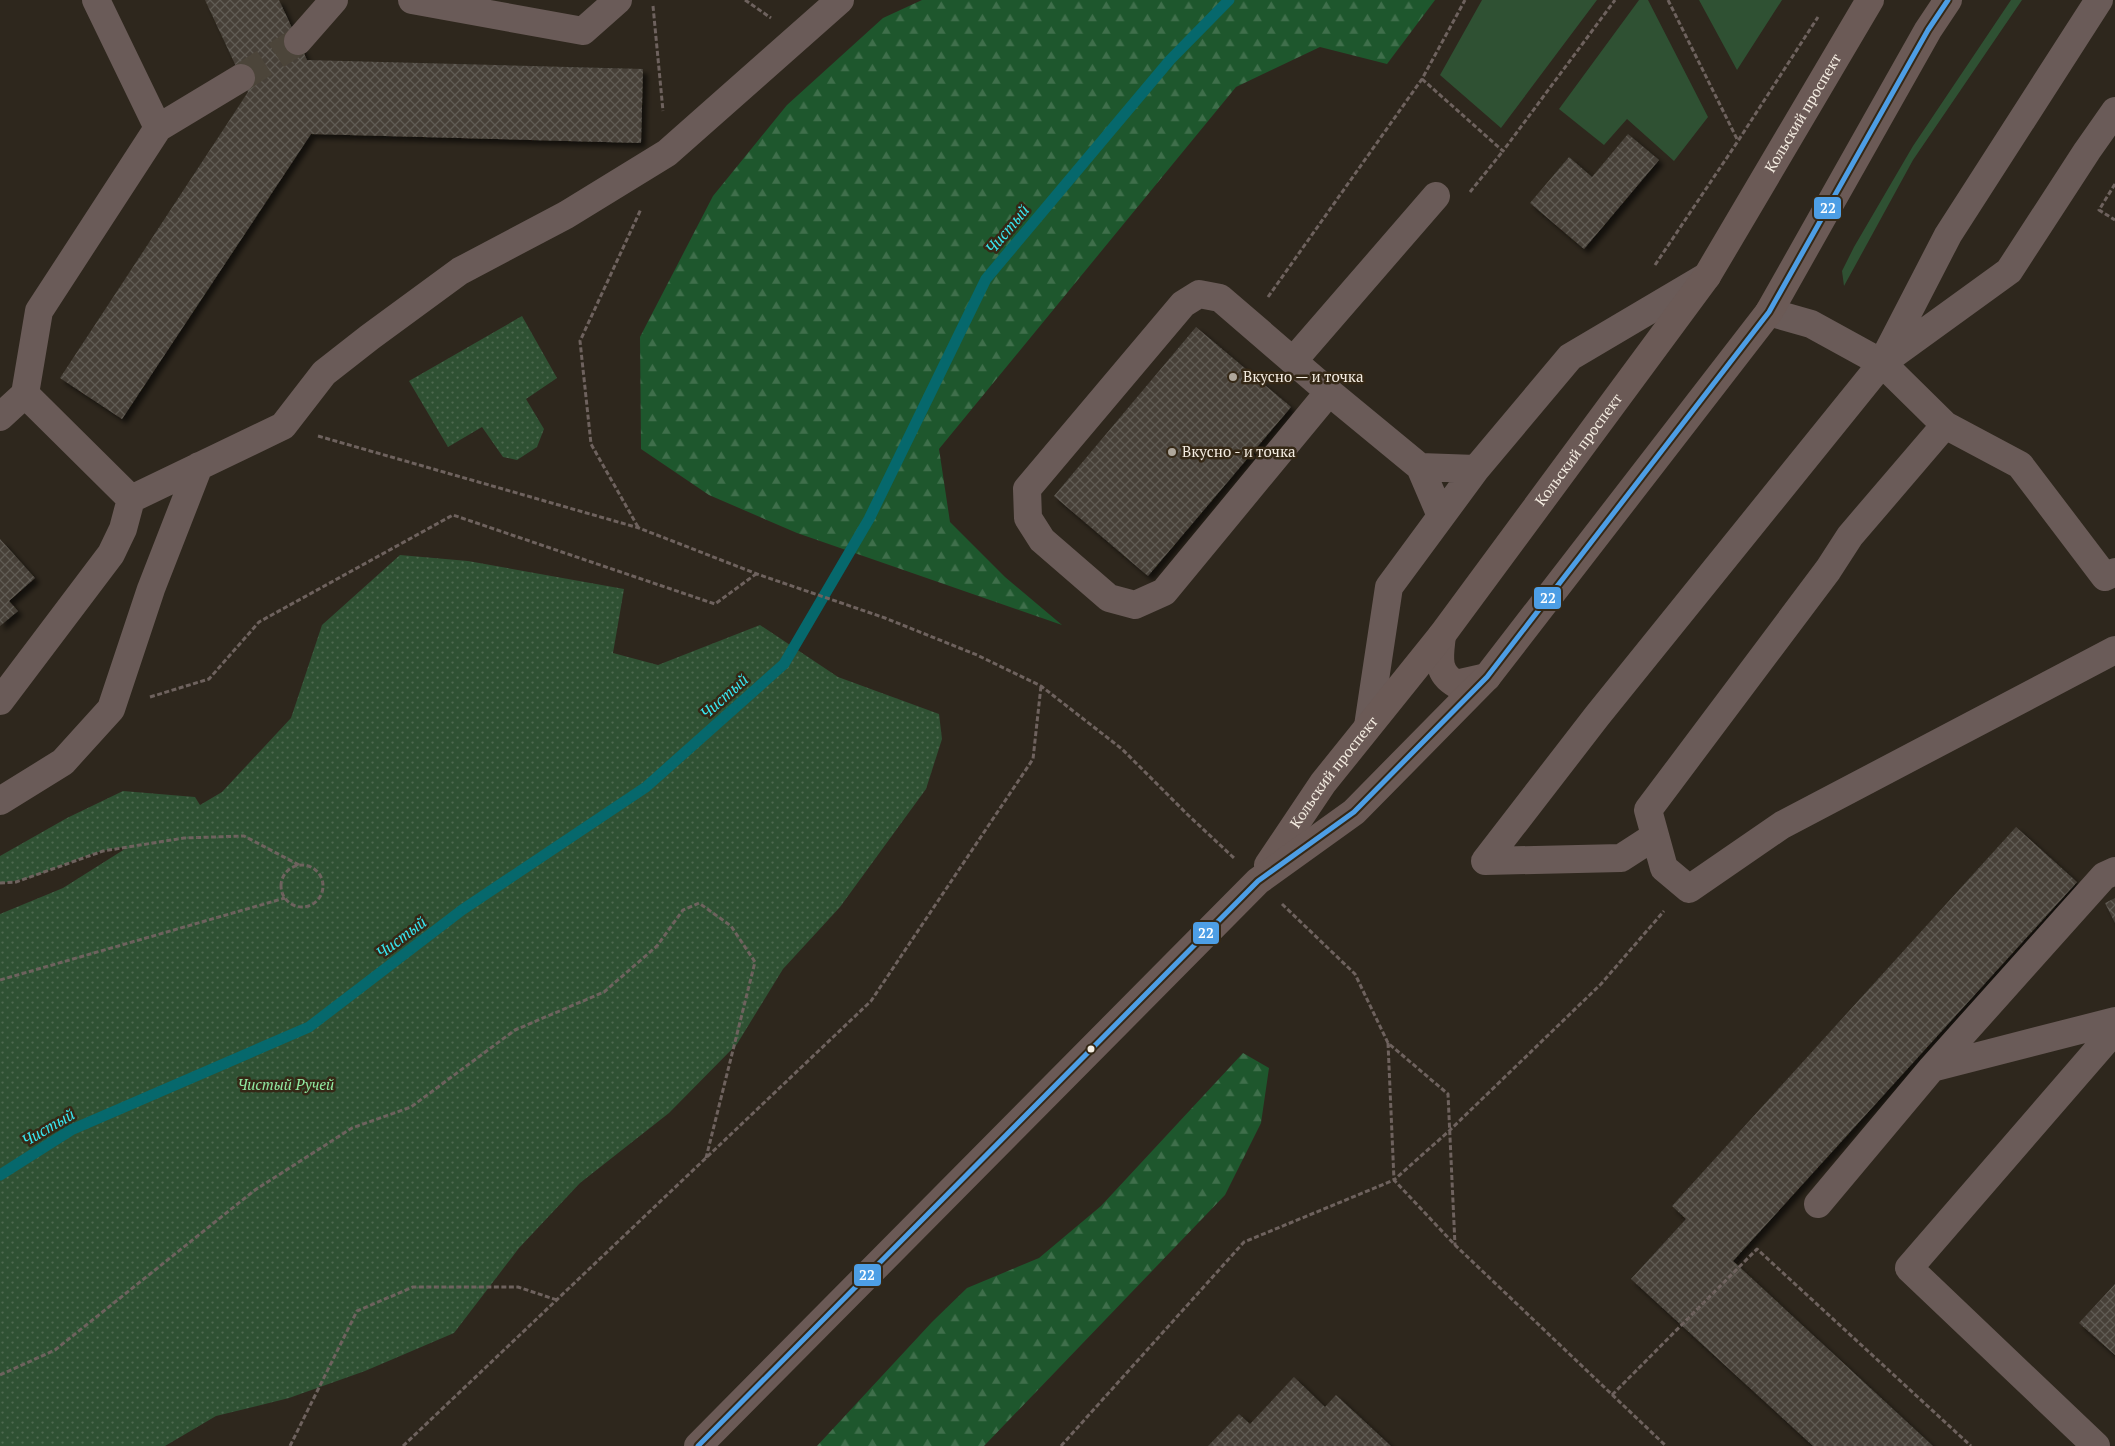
<svg xmlns="http://www.w3.org/2000/svg" width="2115" height="1446" font-family="'PT Serif',serif">
<style>
.grass{fill:#2f5133}
.forest{fill:url(#forest-firs)}
.park{fill:url(#park-dots)}
.lines{fill:none;stroke-linecap:round;stroke-linejoin:round}
.stream{stroke:#06686c;stroke-width:11}
.building{fill:url(#building-cross-hatch);filter:url(#shadow)}
.minor-tunnel{stroke:#4c453a;stroke-width:28;stroke-dasharray:28 14;stroke-linecap:butt}
.path{stroke:#6e625e;stroke-width:3;stroke-dasharray:5 2.5;stroke-linecap:butt}
.minor{stroke:#6a5b58;stroke-width:28}
.major{stroke:#6b5a56;stroke-width:28}
.bus-1-casing{stroke:#352816;stroke-width:9}
.bus-1{stroke:#4d9ee5;stroke-width:5}
.poi-dot{fill:#afa79c;stroke:#352816;stroke-width:2}
.bus-dot{fill:#f4ece1;stroke:#352816;stroke-width:2}
.labels{text-anchor:middle;stroke-width:5;stroke-linejoin:round;paint-order:stroke}
.street-label{font-size:15px;fill:#f4ece1;stroke:#352816}
.poi-label{font-size:15px;fill:#f4ece1;stroke:#352816;text-anchor:start}
.park-label{font-size:15px;font-style:italic;fill:#91eba2;stroke:#352816}
.water-label{font-size:16px;font-style:italic;fill:#39e6f1;stroke:#352816}
.line-badge{stroke:#352816;stroke-width:2}
.badge-label{font-size:14px;text-anchor:middle;font-weight:bold;fill:#fff}
</style>
<defs>
<pattern id="forest-firs" width="22" height="20" patternUnits="userSpaceOnUse" patternTransform="scale(1.25)"><rect width="22" height="20" fill="#1e572d"/><path d="M5 1l3.5 6h-7zM16 11l3.5 6h-7z" fill="#3f6f4b"/></pattern>
<pattern id="park-dots" width="8" height="8" patternUnits="userSpaceOnUse" patternTransform="scale(1.25)"><rect width="8" height="8" fill="#2f5133"/><path d="M2 2h.1M6 6h.1" fill="none" stroke="#4e6a50" stroke-width="1.8" stroke-linecap="round"/></pattern>
<pattern id="building-cross-hatch" width="8" height="8" patternUnits="userSpaceOnUse" patternTransform="scale(1.25)"><rect width="8" height="8" fill="#464038"/><path d="M0 0l8 8M0 8l8-8" fill="none" stroke="#615c54"/></pattern>
<filter id="shadow"><feDropShadow dx="4.5" dy="4.5" stdDeviation="2.5" flood-color="#0009"/></filter>
</defs>
<rect width="100%" height="100%" fill="#2e271d"/>
<!-- grass -->
<path class="grass" d="M1482,0H1597L1501,128L1440,75Z
M1639,0H1648L1708,117L1674,161L1627,119L1604,145L1559,109Z
M1699,0H1782L1737,70Z
M2011,0H2022L1913,160L1844,286L1842,271L1854,247L1913,146Z"/>
<!-- forest -->
<path class="forest" d="M922,0H1435L1387,64L1320,47L1236,87L939,449L950,522L1005,577L1062,625L797,533L709,495L641,449L640,337L713,196L787,105L883,18Z
M1243,1053L1269,1068L1261,1123L1225,1195L984,1446H817L932,1322L967,1288L1039,1258L1101,1206Z"/>
<!-- park -->
<path class="park" d="M522,316L557,378L526,399L544,429L537,447L517,460L503,457L482,427L448,447L409,381Z
M400,555L468,561L624,589L613,653L658,665L760,625L838,677L939,714L942,739L926,789L840,907L783,969L737,1044L669,1113L580,1183L519,1248L454,1333L365,1371L289,1398L216,1416L165,1446H0V914L63,888L128,847C83,849 44,880 0,883V856L67,818L123,791L195,797L200,805L222,792L291,718L322,625Z"/>
<g class="lines">
<!-- stream -->
<path class="stream" d="M0,1175L71,1130L309,1027L462,910L646,787L784,664L869,519L986,279L1170,60L1229,0"/>
</g>
<!-- building -->
<path class="building" d="M205,0H279L307,60L643,69L641,143L311,134L122,419L60,378L248,92Z
M1628,134L1659,160L1584,249L1530,203L1569,157L1592,177Z
M1196,327L1291,407L1148,576L1054,496Z
M0,539L35,578L9,601L18,611L0,626Z
M2016,827L2077,882L1733,1261L1933,1446H1813L1631,1279L1686,1219L1672,1206Z
M2115,898V923L2105,903Z
M2115,1284V1355L2079,1323Z
M1294,1377L1325,1407L1336,1395L1391,1446H1208L1239,1414L1250,1424Z"/>
<g class="lines">
<!-- minor-tunnel -->
<path class="minor-tunnel" d="M241,78L298,41"/>
<!-- path -->
<path class="path" d="M745,0L771,18
M1668,0L1738,141
M653,6L663,111
M1422,79L1503,151L1615,0
M2115,184L2099,210L2115,220
M1470,192L1503,151
M1655,265L1738,141L1818,17
M1268,297L1422,79L1465,0
M318,436L639,528L757,574L885,618L977,655L1041,686L1122,749L1188,815L1234,858
M638,527L591,444L580,341L641,209
M150,697L209,679L259,622L453,515L715,604L756,574
M281 886a21 21 0 1 1 42 0a21 21 0 1 1-42 0Z
M0,883L16,882L103,851L184,838L244,836L299,865
M1282,904L1355,974L1388,1043L1448,1094L1455,1245
M0,980L285,898
M1388,1043L1394,1180L1449,1131L1601,984L1664,911
M0,1375L55,1350L255,1190L352,1128L411,1107L515,1030L604,992L657,946L683,910L699,903L731,926L755,962L706,1158
M1612,1395L1757,1249L1971,1446
M290,1446L357,1311L413,1287H518L557,1300
M403,1446L871,1001L1033,759L1041,686
M1061,1446L1244,1242L1394,1180L1455,1245L1666,1446"/>
<!-- minor -->
<path class="minor" d="M96,0L158,128
M412,0L583,31L618,0
M298,41L334,0
M1769,312L1811,324L1882,363L1945,425L1850,536L1828,570L1648,810L1664,868L1689,889L1782,825L2115,650
M1885,357L1948,235L2099,0
M1293,361L1436,196
M1329,392L1164,592L1135,605L1109,598L1042,540L1028,518L1027,489L1183,304L1199,294L1220,298L1329,392L1420,467L1441,516
M0,417L25,394
M1945,425L2020,465L2105,577L2115,572
M1420,467L1476,469
M131,499L283,426L324,373L370,337L460,271L566,215L667,153L840,0
M131,499L25,394L39,311L158,128L241,78
M0,701L111,554L123,529L131,499
M1368,726L1389,587L1476,469L1570,357L1707,276
M0,801L63,762L111,709L151,589L199,466
M1655,836L1621,858L1485,861L1597,716L1882,363L2009,271L2087,151L2115,111
M1932,1068L2104,876L2115,871
M1818,1204L1932,1068L2115,1021
M2096,1446L1909,1268L2115,1030"/>
<!-- major -->
<g class="major">
<path d="M1442,635C1440,655 1435,672 1456,684L1487,677"/>
<path id="s1" d="M1268,865L1323,783L1442,635L1707,276L1870,0"/>
<path d="M698,1446L1258,881L1354,812L1487,677L1769,312L1928,30L1948,0"/>
</g>
<!-- bus-1 casing -->
<g class="bus-1-casing">
<path id="bus-1" d="M698,1446L1258,881L1354,812L1487,677L1769,312L1928,30L1948,0"/>
</g>
<!-- bus-1 -->
<use href="#bus-1" class="bus-1"/>
</g>
<!-- markers -->
<g class="poi-dot">
<circle cx="1233" cy="377" r="5"/>
<circle cx="1172" cy="452" r="5"/>
</g>
<circle class="bus-dot" cx="1091" cy="1049" r="4.5"/>
<g class="labels">
<!-- street labels -->
<g class="street-label">
<text dy="5" stroke="none"><textPath href="#s1" startOffset="924">Кольский проспект</textPath></text>
<text dy="5" stroke="none"><textPath href="#s1" startOffset="519">Кольский проспект</textPath></text>
<text dy="5" stroke="none"><textPath href="#s1" startOffset="114">Кольский проспект</textPath></text>
</g>
<!-- poi labels -->
<g class="poi-label">
<text x="1243" y="382">Вкусно — и точка</text>
<text x="1182" y="457">Вкусно - и точка</text>
</g>
<!-- park labels -->
<g class="park-label">
<text x="286" y="1090">Чистый Ручей</text>
</g>
<!-- water labels -->
<g class="water-label">
<text transform="translate(1007 229) rotate(-50)" y="6">Чистый</text>
<text transform="translate(724 696) rotate(-42)" y="6">Чистый</text>
<text transform="translate(401 937) rotate(-37)" y="6">Чистый</text>
<text transform="translate(48 1127) rotate(-30)" y="6">Чистый</text>
</g>
</g>
<g class="line-badge">
<rect x="1813" y="196" width="29" height="24" rx="5" fill="#4d9ee5"/>
<rect x="1533" y="586" width="29" height="24" rx="5" fill="#4d9ee5"/>
<rect x="1192" y="921" width="28" height="24" rx="5" fill="#4d9ee5"/>
<rect x="853" y="1263" width="29" height="24" rx="5" fill="#4d9ee5"/>
</g>
<g class="badge-label">
<text x="1828" y="213">22</text>
<text x="1548" y="603">22</text>
<text x="1206" y="938">22</text>
<text x="867" y="1280">22</text>
</g>
</svg>
